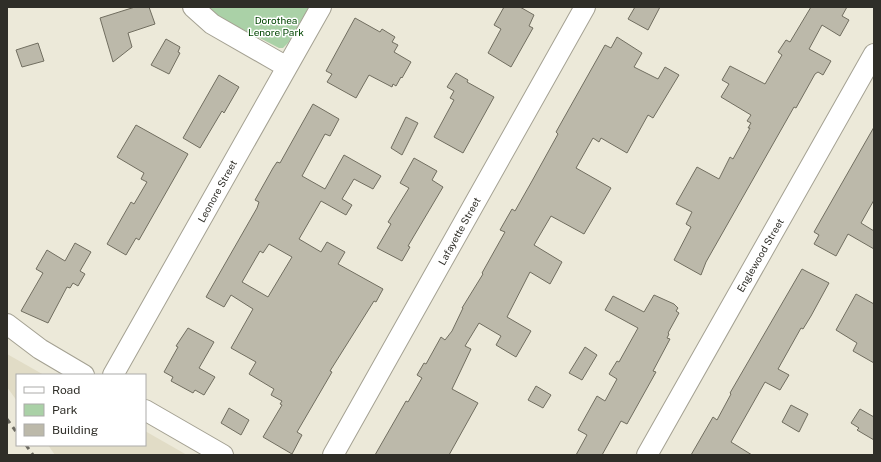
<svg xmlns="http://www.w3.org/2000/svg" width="881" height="462" font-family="'Public Sans',sans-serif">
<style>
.built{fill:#e1dcc6}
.green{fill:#aad1a7}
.building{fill:#bcb9aa;stroke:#716e60;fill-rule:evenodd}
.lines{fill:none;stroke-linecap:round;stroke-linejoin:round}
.minor-casing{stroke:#a4a192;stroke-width:22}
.minor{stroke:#fff;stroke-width:20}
.rail{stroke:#6c6a61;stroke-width:3;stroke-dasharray:5 5;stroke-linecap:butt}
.labels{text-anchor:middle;stroke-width:3;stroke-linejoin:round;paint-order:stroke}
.park-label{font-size:10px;fill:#024602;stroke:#fff}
.street-label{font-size:10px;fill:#2f2e28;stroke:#fff}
</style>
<rect width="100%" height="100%" fill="#ece9d9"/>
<!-- built -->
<path class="built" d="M7,354L44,375H17V401L7,387Z
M145,431L187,455H55L48,445H145Z"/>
<!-- green -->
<path class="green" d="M207,7H309L288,43L283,48H279L217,16Z"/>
<!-- building -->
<path class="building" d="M135,7H149L155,24L128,33L132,47L113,62L100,18Z
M504,7H520L534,15L529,26L533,28L511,67L488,53L501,29L494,25Z
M635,7H660L648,30L628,19Z
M811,7H847L842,16L849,20L840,36L822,25L809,49L831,61L823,75L818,72L815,74L796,108L794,107L706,262L701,275L674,260L691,227L686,224L692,212L676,204L697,167L719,179L730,157L733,159L750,128H748L751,123L747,121L751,115L721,97L729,84L722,80L730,66L765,84L782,55L778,52L786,40L790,42Z
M355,18L380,32L382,29L395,37L392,42L398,45L394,52L411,62L402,78L401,77L396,86L393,84L392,87L369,75L356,98L327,82L332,74L326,71Z
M617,37L642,53L634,67L658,79L665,67L679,75L653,118L648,115L627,153L601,138L599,142L593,138L576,168L611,188L584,234L551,216L534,245L562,262L550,284L530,272L507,317L531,331L516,357L496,345L501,336L479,323L465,346L471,349L452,389L478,403L449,455H375L406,401L408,402L422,378L417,375L424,363L426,364L441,337L445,340L452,331L463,308H462L483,274L482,273L505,232L500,230L512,209L515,211L532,181L558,134L556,132L605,45L611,48Z
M166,39L180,47L178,52L180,53L169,74L151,65Z
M38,43L44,61L22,67L16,50Z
M456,73L468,80L467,82L494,97L463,153L434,137L454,100L450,98L454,91L447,87Z
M219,75L239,87L224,113L222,111L200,148L183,138Z
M313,104L339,119L330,136L325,134L302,176L325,189L344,155L381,176L373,189L354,179L342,199L352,205L346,215L321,201L299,239L321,252L327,242L345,252L338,264L383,289L376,302L374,301L330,371L332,372L297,432L302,435L292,454L263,437L282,405L280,404L282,401L271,395L274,389L249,374L256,362L231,348L253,309L231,295L224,307L206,297L257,208L259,202L255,200L273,168L277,162L280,163ZM269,244L292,257L268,297L242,282L260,251L263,253Z
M406,117L418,123L402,155L391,148Z
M136,125L188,154L139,240L136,238L126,255L107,244L131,202L134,204L147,182L141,179L144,173L117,157Z
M874,127V200L861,223L874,231V249L848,234L836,256L814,244L819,235L814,232Z
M414,158L437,171L432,180L443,187L408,246L410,247L402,261L377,248L391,224L388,222L409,188L400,183Z
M75,243L91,252L80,271L85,274L78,286L73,283L70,288L67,287L48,323L21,311L43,273L36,269L47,250L65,261Z
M802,269L829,283L811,316L803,329L801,328L778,369L789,375L780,390L765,382L731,442L752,455H691L713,417L717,420L731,394L730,393Z
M856,294L874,304V363L853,351L857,343L836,330Z
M654,295L674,304L678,308L676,311L679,313L668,333L669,334L667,338L670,339L653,371L656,372L627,424L621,421L602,455H576L587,435L578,430L597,396L605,401L617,379L609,374L617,361L619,362L638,328L605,310L613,296L644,312Z
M188,328L214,342L199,368L215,377L204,395L195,390L193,393L171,381L173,377L164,372L178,347L176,346Z
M585,347L597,355L582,380L569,373Z
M536,386L551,395L543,408L528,400Z
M791,405L808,414L799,432L782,422Z
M229,408L249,420L241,435L221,423Z
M860,409L874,417V440L857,430L859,428L851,423Z"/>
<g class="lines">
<!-- minor casing -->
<g class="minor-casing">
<path id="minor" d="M193,7L212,24L287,67
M7,324L40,349L84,375
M113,375L321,7
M145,410L223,455
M333,455L585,7
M647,455L874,54"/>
</g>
<!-- minor -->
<use href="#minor" class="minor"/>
<!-- rail -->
<path class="rail" d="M7,419L17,433
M26,445L33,455"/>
</g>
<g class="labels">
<!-- park labels -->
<g class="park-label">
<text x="276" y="24">Dorothea<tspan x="276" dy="12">Lenore Park</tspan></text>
</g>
<!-- street labels -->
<g class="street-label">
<text transform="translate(217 191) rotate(-61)" y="4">Leonore Street</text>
<text transform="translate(459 231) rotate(-61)" y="4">Lafayette Street</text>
<text transform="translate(760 255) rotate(-60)" y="4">Englewood Street</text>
</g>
</g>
<!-- border -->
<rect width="881" height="462" fill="none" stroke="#2f2e28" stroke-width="16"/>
<!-- legend -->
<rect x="16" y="374" width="130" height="72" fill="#ffffff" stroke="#acaba9"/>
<rect x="24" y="387" width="20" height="6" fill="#ffffff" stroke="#acaba9"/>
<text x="52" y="394" font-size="12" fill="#2f2e28">Road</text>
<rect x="24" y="404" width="20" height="12" fill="#aad1a7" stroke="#acaba9"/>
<text x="52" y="414" font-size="12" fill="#2f2e28">Park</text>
<rect x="24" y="424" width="20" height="12" fill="#bcb9aa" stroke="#acaba9"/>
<text x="52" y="434" font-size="12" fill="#2f2e28">Building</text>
</svg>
